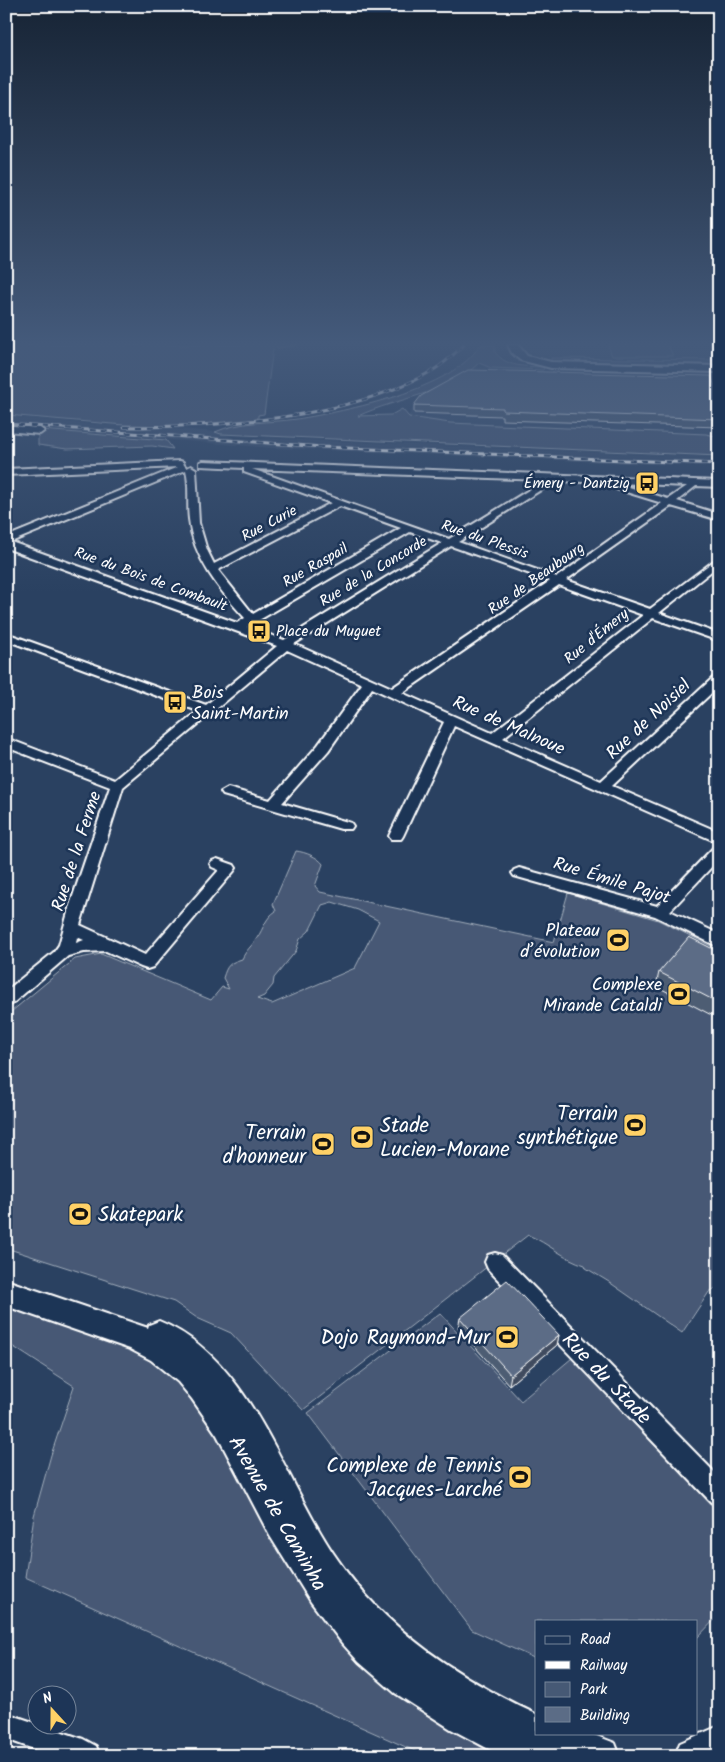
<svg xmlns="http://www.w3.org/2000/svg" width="725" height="1762" font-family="Kalam,sans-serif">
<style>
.built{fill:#394e6c}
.green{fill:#465975;stroke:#a2acba;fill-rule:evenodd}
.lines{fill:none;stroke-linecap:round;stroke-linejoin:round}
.street-casing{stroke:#fff;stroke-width:4}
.secondary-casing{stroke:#fff;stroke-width:4}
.street{fill:#1d3557;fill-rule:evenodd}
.secondary{fill:#1d3557;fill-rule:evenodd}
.rail-casing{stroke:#fff;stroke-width:3}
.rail{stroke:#1d3557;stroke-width:2;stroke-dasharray:6;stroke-linecap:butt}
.wall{fill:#4e5d73;stroke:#fff}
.shaded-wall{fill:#404c5e;stroke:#fff}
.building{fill:#5b6c86;stroke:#fff}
.labels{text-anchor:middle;stroke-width:5;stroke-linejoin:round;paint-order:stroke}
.far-poi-label{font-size:15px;fill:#fff;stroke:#1d3557;text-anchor:end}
.far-street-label{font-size:15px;fill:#fff;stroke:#1d3557}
.poi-label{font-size:18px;fill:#fff;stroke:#1d3557;text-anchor:end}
.street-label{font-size:18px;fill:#fff;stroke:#1d3557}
.near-poi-label{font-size:21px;fill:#fff;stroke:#1d3557;text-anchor:end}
.near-street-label{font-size:21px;fill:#fff;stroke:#1d3557}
</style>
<rect width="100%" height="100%" fill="#2a4161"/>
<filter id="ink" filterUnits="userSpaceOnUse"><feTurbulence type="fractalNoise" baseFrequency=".02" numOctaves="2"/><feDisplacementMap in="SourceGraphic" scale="10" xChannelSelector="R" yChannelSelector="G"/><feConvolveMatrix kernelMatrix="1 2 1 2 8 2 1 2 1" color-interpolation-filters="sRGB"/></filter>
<g filter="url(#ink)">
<!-- built -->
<path class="built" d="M522,345H719V437L706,434L450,423L409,417V415L416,403L471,367L553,369L551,358L523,350Z
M6,416L92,424L172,425L180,429L215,432L235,438L256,439L268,438L719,457V467L274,448L6,427Z"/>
<!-- green -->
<path class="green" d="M6,345H298L273,349L264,414L258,415V419L177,426L124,425L6,415Z
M480,345H495V352C507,368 525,366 544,367L543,370L491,368L479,363C445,395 399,397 358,416L391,415L402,409L409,417L450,423L706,434L719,437V456L221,434L215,432C240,421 269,423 297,419C346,411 453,390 480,345Z
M608,345H668L673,356H612Z
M551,358L719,360V368L552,363Z
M41,430L166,440L173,449L152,446L67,449L38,445V432Z
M296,851C305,852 318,857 323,864L315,886L320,892L554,942L568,893L658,920L719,950V1286L709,1292L682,1333L609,1282L586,1268L585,1265C564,1259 548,1243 528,1235L303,1410L231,1333L197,1318L174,1302L6,1248V1016L75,959L101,954L211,1000L222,987L229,989L223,978C227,965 229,963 242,959C246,950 252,946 257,938C264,928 265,918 276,911L273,904ZM332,902L358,910L379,921L355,968L272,1004L257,999L264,996L273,985L274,978L296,951L300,939L309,931L322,905Z
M6,1303L132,1349L155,1361L177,1378L214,1430L286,1565L316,1610L338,1638L382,1682L407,1701L453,1731L497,1756H426L25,1577L34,1516L51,1455L74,1386L6,1342Z
M440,1313L521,1401L572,1358L719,1513V1615L696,1639V1621H536V1659L472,1630L308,1413Z"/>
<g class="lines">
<!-- street casing -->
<g class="street-casing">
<path id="street" d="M6,425L40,428L44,431L40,434L6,431Z
M180,461L183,462L184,465L187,468L191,466L196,469L199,523L207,550L214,564L331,503L244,472V468L200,466V462L203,461L719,481V487L696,486L677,501L719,514V520L671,506L566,580L650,609L719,557V565L659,613L719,634V641L653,618L503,738L601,781L715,676L719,675V686L612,786L719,832V843L454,726L403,836L401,839H391L389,836L444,722L372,688L328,751L282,803L351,823L353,826L351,829H341L223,795L221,792L228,788L270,800L318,745L362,684L287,650L123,787L80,925L145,955L219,870L212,867L210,864L212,861L217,859L234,865L236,868L234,871L153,967L147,969L141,967L106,951L84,952L68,956L12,1004L6,1006V991L54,952L59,945L70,905L110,787L6,747V738L115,780L198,711L6,640V633L206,705L277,646L6,548V537L178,467L6,475V469ZM252,469L545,480L449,539ZM186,470C190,485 187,503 189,519C193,558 220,591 245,618L237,623L11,542ZM555,481L611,483L608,485L610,487L662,503L557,577L458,542ZM616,483L687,486L668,499ZM340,506L401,528L253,614L218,570ZM410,532L442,543L284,640L247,627ZM451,546L550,581L392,688L294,644ZM559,585L643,615L492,733L402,693ZM77,937L84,940L76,943Z
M719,845V859L670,911L719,934V947L655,916L514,876L512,873L514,870L519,868L657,906L714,847Z
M495,1253L502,1255L719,1477V1506L711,1502L488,1269L485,1262L488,1255Z
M6,1713L83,1739L96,1746L100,1756H53L6,1739Z"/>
</g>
<!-- secondary casing -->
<g class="secondary-casing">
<path id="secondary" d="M508,345H518L527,356L551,362L719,366V372L551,368L520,360L512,353Z
M6,1280L148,1328L149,1325L159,1321C253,1359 284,1484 338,1560C387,1631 459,1678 536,1714V1733H589L615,1743L620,1756H502L451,1729L395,1693L359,1662L342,1643L311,1602L270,1536L217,1435L192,1399L178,1382L151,1360L130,1349L6,1306Z
M719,1726V1756H675L680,1743Z"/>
</g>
<!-- street -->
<use href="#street" class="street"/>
<!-- secondary -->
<use href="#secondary" class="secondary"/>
<!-- rail casing -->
<g class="rail-casing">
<path id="rail" d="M6,424L323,447L719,464
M124,427C218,427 353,419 435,369C445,363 455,353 464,345"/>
</g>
<!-- rail -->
<use href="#rail" class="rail"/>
</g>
<!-- wall -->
<path class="wall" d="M719,396V427L502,420V416L414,413V405Z
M719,952V1019L656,986L659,972Z
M460,1318L559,1335L557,1345L509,1385L458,1328Z"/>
<!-- shaded-wall -->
<path class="shaded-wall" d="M559,1335L557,1345L509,1385L511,1375Z"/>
<!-- building -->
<path class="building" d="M468,370L711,376L719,396V419L503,411V408L414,405L421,396Z
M689,937L719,952V1003L659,972Z
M507,1280L559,1335L511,1375L460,1318Z"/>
</g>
<!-- sky -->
<linearGradient id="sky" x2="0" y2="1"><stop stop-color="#172435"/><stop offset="0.58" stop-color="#445a7b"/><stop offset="1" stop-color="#445a7b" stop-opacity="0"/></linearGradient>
<rect width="725" height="592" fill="url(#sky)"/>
<!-- icons -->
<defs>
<g id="bus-square" transform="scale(1.25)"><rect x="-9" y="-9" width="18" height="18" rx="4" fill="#ffd166" stroke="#1d3557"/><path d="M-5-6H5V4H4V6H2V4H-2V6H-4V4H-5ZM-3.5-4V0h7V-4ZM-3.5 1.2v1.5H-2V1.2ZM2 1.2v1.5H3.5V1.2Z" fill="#111"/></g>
<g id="stadium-square" transform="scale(1.25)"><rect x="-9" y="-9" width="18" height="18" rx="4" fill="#ffd166" stroke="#1d3557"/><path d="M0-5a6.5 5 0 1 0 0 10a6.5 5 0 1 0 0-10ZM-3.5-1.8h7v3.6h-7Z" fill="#111"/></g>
</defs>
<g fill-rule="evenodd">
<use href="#bus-square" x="647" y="483"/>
<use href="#bus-square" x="259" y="631"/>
<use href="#bus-square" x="175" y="702"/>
<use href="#stadium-square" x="618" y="940"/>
<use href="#stadium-square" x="679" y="994"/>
<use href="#stadium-square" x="635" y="1125"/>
<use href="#stadium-square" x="362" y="1137"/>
<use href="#stadium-square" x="323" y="1144"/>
<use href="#stadium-square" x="80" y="1214"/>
<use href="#stadium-square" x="507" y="1337"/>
<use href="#stadium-square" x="520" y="1477"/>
</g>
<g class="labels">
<!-- far-poi labels -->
<g class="far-poi-label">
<text x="630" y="488">Émery - Dantzig</text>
<text x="276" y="636" text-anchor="start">Place du Muguet</text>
</g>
<!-- far-street labels -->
<g class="far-street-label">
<text transform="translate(269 523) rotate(-28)" y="5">Rue Curie</text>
<text transform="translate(485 539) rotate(19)" y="5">Rue du Plessis</text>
<text transform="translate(315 565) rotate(-30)" y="5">Rue Raspail</text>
<text transform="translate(373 571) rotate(-31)" y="5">Rue de la Concorde</text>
<text transform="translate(536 578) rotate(-35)" y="5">Rue de Beaubourg</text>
<text transform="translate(151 579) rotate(20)" y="5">Rue du Bois de Combault</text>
<text transform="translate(596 636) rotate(-39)" y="5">Rue d'Émery</text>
</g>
<!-- poi labels -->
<g class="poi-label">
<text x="192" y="698" text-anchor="start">Bois<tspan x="192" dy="21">Saint-Martin</tspan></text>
<text x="600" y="936">Plateau<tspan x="600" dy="21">d’évolution</tspan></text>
<text x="662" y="990">Complexe<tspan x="662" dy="21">Mirande Cataldi</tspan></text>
</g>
<!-- street labels -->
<g class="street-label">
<text transform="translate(648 719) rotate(-43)" y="6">Rue de Noisiel</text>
<text transform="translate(509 725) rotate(24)" y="6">Rue de Malnoue</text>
<text transform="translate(76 851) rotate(-72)" y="6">Rue de la Ferme</text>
<text transform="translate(612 880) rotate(17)" y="6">Rue Émile Pajot</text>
</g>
<!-- near-poi labels -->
<g class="near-poi-label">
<text x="618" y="1120">Terrain<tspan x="618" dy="24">synthétique</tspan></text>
<text x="380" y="1132" text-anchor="start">Stade<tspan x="380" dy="24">Lucien-Morane</tspan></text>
<text x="306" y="1139">Terrain<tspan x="306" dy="24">d'honneur</tspan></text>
<text x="98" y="1221" text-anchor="start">Skatepark</text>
<text x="490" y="1344">Dojo Raymond-Mur</text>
<text x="502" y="1472">Complexe de Tennis<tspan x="502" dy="24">Jacques-Larché</tspan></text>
</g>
<!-- near-street labels -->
<g class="near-street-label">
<text transform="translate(607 1378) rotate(46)" y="7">Rue du Stade</text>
<text transform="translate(278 1513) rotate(60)" y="7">Avenue de Caminha</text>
</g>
</g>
<!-- margin -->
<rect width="725" height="1762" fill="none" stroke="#1d3557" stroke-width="25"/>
<rect x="12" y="12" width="700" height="1737" fill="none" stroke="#fff" stroke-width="2" filter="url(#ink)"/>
<!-- legend -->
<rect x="535" y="1620" width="162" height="115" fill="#1d3557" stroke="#77869a"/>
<rect x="545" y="1636" width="25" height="8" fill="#1d3557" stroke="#77869a"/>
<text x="580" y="1644" font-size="15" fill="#ffffff">Road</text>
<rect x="545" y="1661" width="25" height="8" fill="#ffffff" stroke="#77869a"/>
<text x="580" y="1670" font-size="15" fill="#ffffff">Railway</text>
<rect x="545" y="1682" width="25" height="15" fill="#465975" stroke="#77869a"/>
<text x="580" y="1694" font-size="15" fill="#ffffff">Park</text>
<rect x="545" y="1707" width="25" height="15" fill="#5b6c86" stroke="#77869a"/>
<text x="580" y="1720" font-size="15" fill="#ffffff">Building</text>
<!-- north arrow -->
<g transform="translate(52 1710) rotate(339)"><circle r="24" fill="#1d3557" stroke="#77869a"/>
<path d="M0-4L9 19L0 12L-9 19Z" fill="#ffd166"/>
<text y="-8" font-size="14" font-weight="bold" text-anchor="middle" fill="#ffffff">N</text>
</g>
</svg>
